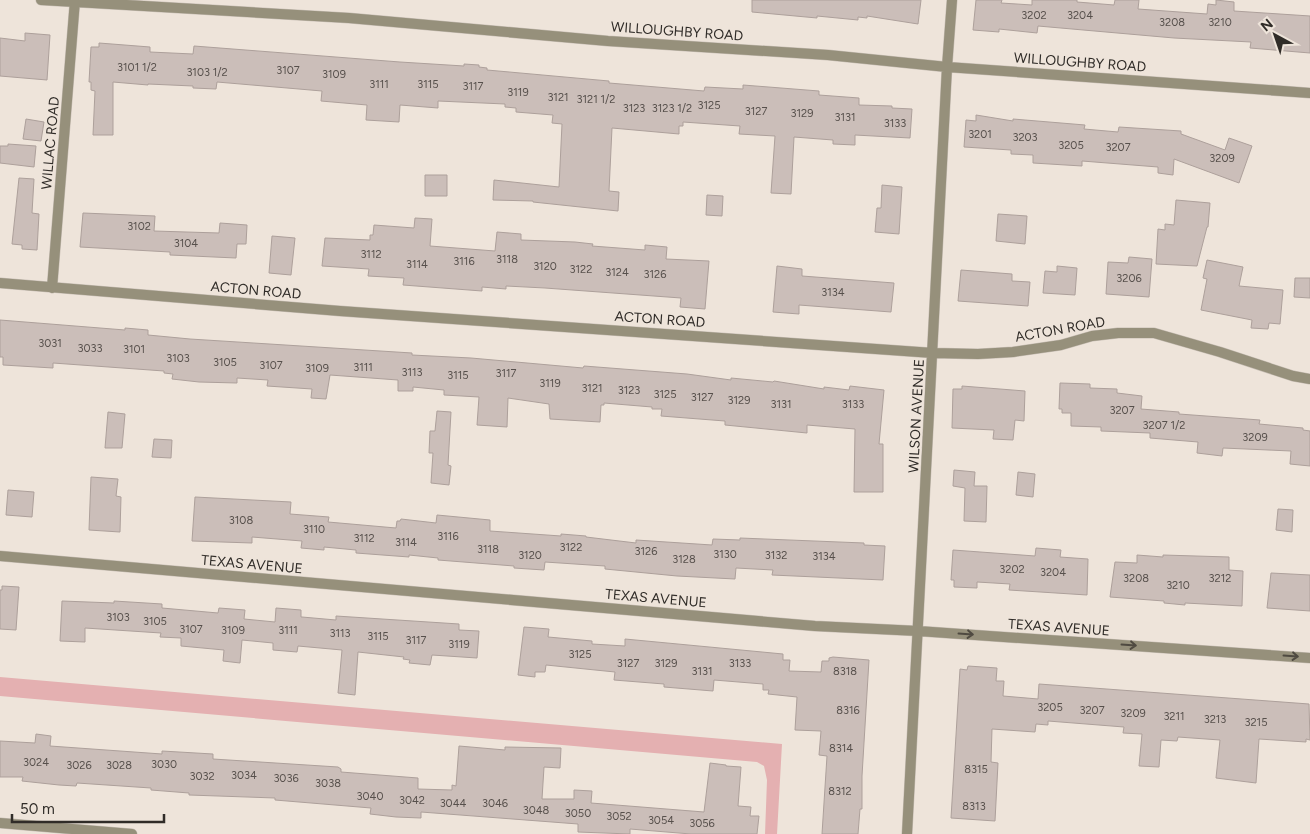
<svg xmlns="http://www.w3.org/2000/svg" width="1310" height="834" font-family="Figtree,sans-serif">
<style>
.green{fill:#e4b0b1}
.building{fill:#cbbeb9;stroke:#ada09b}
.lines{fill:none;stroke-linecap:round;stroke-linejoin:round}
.minor-casing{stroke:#c8bfb6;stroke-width:11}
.minor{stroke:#96907b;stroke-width:10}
.oneway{stroke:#4f4a41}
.labels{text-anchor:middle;stroke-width:4;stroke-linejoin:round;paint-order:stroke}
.number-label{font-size:11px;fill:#57504c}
.street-label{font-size:14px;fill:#302c28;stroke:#eee4da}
</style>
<rect width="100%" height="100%" fill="#eee4da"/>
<!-- green -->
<path class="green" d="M0,677L782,744L777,834H765L767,780L764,766L757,762L0,696Z"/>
<!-- building -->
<path class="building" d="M752,0H921L918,24L867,16V18L858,17V20L817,16V18L752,12Z
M976,0H1002L1001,3L1032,5V0H1077V2L1114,5L1115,0H1139L1138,9L1207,14L1208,4L1216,5V0L1234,2V11L1310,16V53L1250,48L1251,42L1174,38L1038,26L1037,33L999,29V32L973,30Z
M25,33L50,35L47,80L0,76V38L25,41Z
M99,43L150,47V52L193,54L194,46L400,62L464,66V64L479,65V67L487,68V70L609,81V83L704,91L705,87L743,89V85L819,91V95L859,98V105L892,106V108L912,109L910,138L855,135V145L833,144V140L794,137L791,194L771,193L775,136L739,134L740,126L683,122V126H679V134L612,128L609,191L619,192L618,211L533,202V201L493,200L494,180L559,187L562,124L552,123L553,115L516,112V108L505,107V104L438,101V108L400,105L399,122L366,120L367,105L321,101L322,91L217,82L216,89L193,88V86L148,84V85L113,82V135H93L95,91L91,90V82H89L91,47H99Z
M976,115L1013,121V119L1085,125L1084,129L1118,132L1119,127L1181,131V134L1225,150L1229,138L1252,146L1239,183L1174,159L1173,175L1158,173V167L1082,161V166L1033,163V155L1011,154V150L964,147L966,120L976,121Z
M26,119L44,122L41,141L23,139Z
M8,144L36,146L34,167L0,163V146H8Z
M425,175H447V196H425Z
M19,178L34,179L32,213L39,214L37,250L22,249V245L12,244Z
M882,185L902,187L899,234L875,232L877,208H881Z
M707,195L723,196L722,216L706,215Z
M1176,200L1210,203L1208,227H1207L1197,266L1156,264L1158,229L1165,230V224L1174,225Z
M83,213L155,216L154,231L219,233L220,223L247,225L246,244H237L236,258L170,255V252L80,247Z
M998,214L1027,216L1025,244L996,241Z
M415,218L432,219L430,246L495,251L497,232L521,234V240L575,242L593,244L592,246L645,250V245L667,247L666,259L709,261L705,309L680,307L681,298L545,288L506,286V289L482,287V291L403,285L404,278L368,276L369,269L322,266L325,238L370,240V235H373L374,225L414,228Z
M272,236L295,238L291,275L269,273Z
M1129,257L1152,259L1149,297L1106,294L1108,262L1128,263Z
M1207,260L1243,267L1239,286L1283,290L1280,324L1269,323L1268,329L1251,328L1252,320L1201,310L1207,279L1203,278Z
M777,266L802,269V276L894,283L891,312L799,305V314L773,312Z
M1057,266L1077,268L1075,295L1043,293L1045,271L1057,272Z
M961,270L1012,274V281L1030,282L1028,306L958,301Z
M1295,278H1310V298L1294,297Z
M0,320L125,330V328L148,330V335L190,339L412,353V355L471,358L583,368L584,366L687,374L731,380V378L773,382L774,381L824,389V387L849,390L850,386L884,390L879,444H883V492H854L855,429L807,425V433L725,425V421L661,416L662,409H652V407L604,403V405H601L600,422L550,419L549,404L508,398L507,427L477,425L479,397L444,395V390L413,387V391H398V380L330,375L326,399L311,398L312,389L267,386L268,380L237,378V383L199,382L172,379L173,374L164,373V371L53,363V368L3,365V357H0Z
M1060,383L1090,384V388L1117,389V393L1142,396L1141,409L1179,412V414L1260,420L1259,424L1303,428V430L1310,431V466L1290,464L1291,451L1223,448L1222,456L1197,453L1198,442L1150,438V433L1101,431V427L1071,426V413H1062V409H1059Z
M962,386L1025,391L1024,421L1015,420L1013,440L993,439L994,430L952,428L953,389H962Z
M437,411L451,412L448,465L451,466L449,485L431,483L433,453H429L430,431H435Z
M108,412L125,414L122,448H105Z
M154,439L172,440L171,458L152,457Z
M954,470L975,472L974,486H987L986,522L964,521L965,488L953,486Z
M1018,472L1035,474L1033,497L1016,495Z
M91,477L118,479L116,496L121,497L120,532L89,530Z
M8,490L34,492L32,517L6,515Z
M195,497L291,502L290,514L329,517L328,522L396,528L397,521H400L401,519L436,523L437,515L490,520V531L561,536V534L586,536V537L636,543V540L712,545L713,539L740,540V538L864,543V545L885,546L883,580L772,575L773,570L736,568L735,579L677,576L605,569V566L545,562L544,570L514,568V566L438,560V558L409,555V557L356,553V550L324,547V550L301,548L302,541L252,537V543L192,541Z
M1278,509L1293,510L1292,532L1276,530Z
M1036,548L1061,550L1060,557L1088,559L1087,595L1009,590L1010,584L977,582V588L954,587V580H951L953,550L1035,556Z
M1137,555L1163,557V555L1229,557V570L1243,571L1242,606L1185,603V605L1164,603V601L1110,597L1115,562L1137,563Z
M1271,573L1310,575V611L1267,608Z
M2,586L19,587L16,630L0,629V590H2Z
M62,601L114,603V601L162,604V608L218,613L219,608L245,610L244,619L275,622L276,608L301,610V617H302L336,620V616L459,624V630L479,631L477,658L432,655L430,665L409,663L410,660L403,659L404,657L358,652L355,695L338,693L342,650L298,646L297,652L273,650V643L242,640L240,663L223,661L224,650L181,646V638L160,637L161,633L85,628V642L60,641Z
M524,627L549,629L548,637L592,641V644L625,646V639L783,654V660H790L789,671L821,672L822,661H829V658L833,657L869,660L862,776V809H860L858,834H822L827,756L819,755L821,731L795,730L797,697L768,694L769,690H763V684L714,680L713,691L664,687V684L614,680L615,672L546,665L545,672H535V677L518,675Z
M968,666L997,668L996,681H1004L1003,696L1038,699L1039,684L1309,704L1310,740L1306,739V742L1259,739L1256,783L1216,778L1220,740L1178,737L1177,741L1161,740L1159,767L1139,766L1142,734L1123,733L1124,727L1048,721V725L1036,724L1035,732L992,729L991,762L998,763L995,821L951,818L960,669L967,670Z
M36,734L51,736L50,746L162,754V751L213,754V759L338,767L341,769V772L418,778V789L452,790V785L456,786L459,746L505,750V747L561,748L560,768L544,767L542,799H574V790L592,791L591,803L704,812L710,763L726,765V766L741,767L738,806L751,807L750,816H759L757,834H691L630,829V834L578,832V824L421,812V818L396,817L370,814L371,808L275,800V798L189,795V793L151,790V788L77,783L76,786L59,785L22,781L23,777H0V741L35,743Z"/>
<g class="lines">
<!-- minor casing -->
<g class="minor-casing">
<path id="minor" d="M41,0L349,18L608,41L828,55L947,67L1310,93
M0,283L340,311L933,353L978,354L1013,352L1061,345L1092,336L1118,333H1154L1220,352L1293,376L1310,379
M52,288L75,0
M0,556L815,626L918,631L1310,658
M0,823L132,834
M907,834L947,67L952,0"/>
</g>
<!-- minor -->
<use href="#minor" class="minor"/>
</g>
<!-- one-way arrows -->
<defs><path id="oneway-shaft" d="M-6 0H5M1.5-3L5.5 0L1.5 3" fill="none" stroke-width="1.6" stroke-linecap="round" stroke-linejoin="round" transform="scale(1.25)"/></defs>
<g class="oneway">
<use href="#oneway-shaft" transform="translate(966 634) rotate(4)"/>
<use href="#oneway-shaft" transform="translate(1129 645) rotate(4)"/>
<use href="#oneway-shaft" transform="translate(1291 656) rotate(4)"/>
</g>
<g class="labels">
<!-- number labels -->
<g class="number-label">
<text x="1034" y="19">3202</text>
<text x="1080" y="19">3204</text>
<text x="1172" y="26">3208</text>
<text x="1220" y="26">3210</text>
<text x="137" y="71">3101 1/2</text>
<text x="288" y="74">3107</text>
<text x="207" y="76">3103 1/2</text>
<text x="334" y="78">3109</text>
<text x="379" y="88">3111</text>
<text x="428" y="88">3115</text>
<text x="473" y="90">3117</text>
<text x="518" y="96">3119</text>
<text x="558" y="101">3121</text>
<text x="596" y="103">3121 1/2</text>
<text x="709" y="109">3125</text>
<text x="634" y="112">3123</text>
<text x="672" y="112">3123 1/2</text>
<text x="756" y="115">3127</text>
<text x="802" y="117">3129</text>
<text x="845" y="121">3131</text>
<text x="895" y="127">3133</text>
<text x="980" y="138">3201</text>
<text x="1025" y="141">3203</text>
<text x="1071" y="149">3205</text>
<text x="1118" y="151">3207</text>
<text x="1222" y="162">3209</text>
<text x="139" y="230">3102</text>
<text x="186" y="247">3104</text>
<text x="371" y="258">3112</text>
<text x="507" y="263">3118</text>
<text x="464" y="265">3116</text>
<text x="417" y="268">3114</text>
<text x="545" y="270">3120</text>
<text x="581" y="273">3122</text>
<text x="617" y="276">3124</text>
<text x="655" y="278">3126</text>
<text x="1129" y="282">3206</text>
<text x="833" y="296">3134</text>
<text x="50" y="347">3031</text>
<text x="90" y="352">3033</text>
<text x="134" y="353">3101</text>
<text x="178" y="362">3103</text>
<text x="225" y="366">3105</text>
<text x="271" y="369">3107</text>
<text x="363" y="371">3111</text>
<text x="317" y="372">3109</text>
<text x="412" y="376">3113</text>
<text x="506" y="377">3117</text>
<text x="458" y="379">3115</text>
<text x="550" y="387">3119</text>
<text x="592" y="392">3121</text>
<text x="629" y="394">3123</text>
<text x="665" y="398">3125</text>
<text x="702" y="401">3127</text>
<text x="739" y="404">3129</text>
<text x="781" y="408">3131</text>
<text x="853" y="408">3133</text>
<text x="1122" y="414">3207</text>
<text x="1164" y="429">3207 1/2</text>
<text x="1255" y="441">3209</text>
<text x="241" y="524">3108</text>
<text x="314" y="533">3110</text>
<text x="448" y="540">3116</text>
<text x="364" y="542">3112</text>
<text x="406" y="546">3114</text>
<text x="571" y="551">3122</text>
<text x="488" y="553">3118</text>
<text x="646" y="555">3126</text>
<text x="725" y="558">3130</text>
<text x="530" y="559">3120</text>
<text x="776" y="559">3132</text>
<text x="824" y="560">3134</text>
<text x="684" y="563">3128</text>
<text x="1012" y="573">3202</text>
<text x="1053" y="576">3204</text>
<text x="1136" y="582">3208</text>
<text x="1220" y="582">3212</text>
<text x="1178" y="589">3210</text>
<text x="118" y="621">3103</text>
<text x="155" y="625">3105</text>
<text x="191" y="633">3107</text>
<text x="233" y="634">3109</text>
<text x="288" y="634">3111</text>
<text x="340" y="637">3113</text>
<text x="378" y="640">3115</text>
<text x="416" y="644">3117</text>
<text x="459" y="648">3119</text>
<text x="580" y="658">3125</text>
<text x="628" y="667">3127</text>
<text x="666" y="667">3129</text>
<text x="740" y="667">3133</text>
<text x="702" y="675">3131</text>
<text x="845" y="675">8318</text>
<text x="1050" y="711">3205</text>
<text x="848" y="714">8316</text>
<text x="1092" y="714">3207</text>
<text x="1133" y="717">3209</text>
<text x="1174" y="720">3211</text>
<text x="1215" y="723">3213</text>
<text x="1256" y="726">3215</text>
<text x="841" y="752">8314</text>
<text x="36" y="766">3024</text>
<text x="164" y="768">3030</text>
<text x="79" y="769">3026</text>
<text x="119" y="769">3028</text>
<text x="976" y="773">8315</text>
<text x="244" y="779">3034</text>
<text x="202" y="780">3032</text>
<text x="286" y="782">3036</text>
<text x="328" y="787">3038</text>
<text x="840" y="795">8312</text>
<text x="370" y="800">3040</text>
<text x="412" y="804">3042</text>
<text x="453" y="807">3044</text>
<text x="495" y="807">3046</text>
<text x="974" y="810">8313</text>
<text x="536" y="814">3048</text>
<text x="578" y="817">3050</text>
<text x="619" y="820">3052</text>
<text x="661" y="824">3054</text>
<text x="702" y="827">3056</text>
</g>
<!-- street labels -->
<g class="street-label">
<text transform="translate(677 31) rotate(4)" y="5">WILLOUGHBY ROAD</text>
<text transform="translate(1080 62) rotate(4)" y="5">WILLOUGHBY ROAD</text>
<text transform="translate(50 143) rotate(-85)" y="5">WILLAC ROAD</text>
<text transform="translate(256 290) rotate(5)" y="5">ACTON ROAD</text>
<text transform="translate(660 319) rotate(4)" y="5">ACTON ROAD</text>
<text transform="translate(1060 329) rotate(-10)" y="5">ACTON ROAD</text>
<text transform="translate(916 416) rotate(-87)" y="5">WILSON AVENUE</text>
<text transform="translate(252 564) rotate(5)" y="5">TEXAS AVENUE</text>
<text transform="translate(656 598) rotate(5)" y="5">TEXAS AVENUE</text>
<text transform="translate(1059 627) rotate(4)" y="5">TEXAS AVENUE</text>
</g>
</g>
<!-- north arrow -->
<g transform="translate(1275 35) rotate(320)" stroke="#eee4da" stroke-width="4" paint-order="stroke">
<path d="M0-4L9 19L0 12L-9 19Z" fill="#302c28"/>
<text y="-8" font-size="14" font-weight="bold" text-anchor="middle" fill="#302c28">N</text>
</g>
<!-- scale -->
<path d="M12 814v8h152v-8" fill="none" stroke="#302c28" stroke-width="2.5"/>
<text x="20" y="814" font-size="15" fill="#302c28" stroke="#eee4da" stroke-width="4" paint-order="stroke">50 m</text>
</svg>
